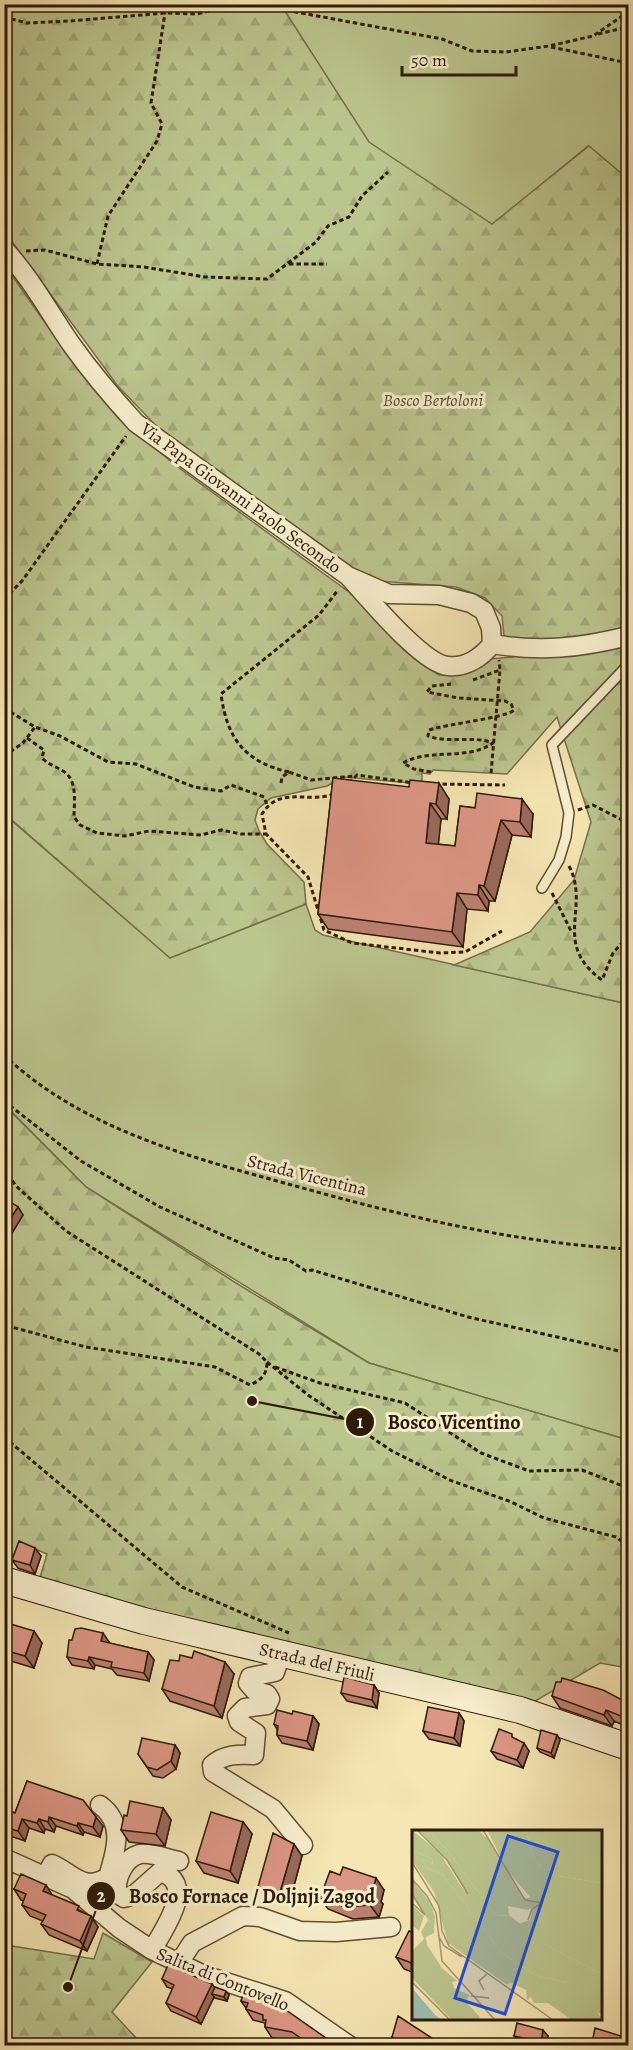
<svg xmlns="http://www.w3.org/2000/svg" width="633" height="2050" font-family="Alegreya,serif">
<style>
.grass{fill:#bbc58e;stroke:#74704c;stroke-width:1.5}
.forest{fill:url(#forest-firs);stroke:#74704c;stroke-width:1.5}
.lines{fill:none;stroke-linecap:round;stroke-linejoin:round}
.lane-casing{stroke:#5f4e34;stroke-width:12}
.street-casing{stroke:#5f4e34;stroke-width:21}
.secondary-casing{stroke:#2d1b0a;stroke-width:28}
.path{stroke:#2d1b0a;stroke-width:3;stroke-dasharray:4.5 3;stroke-linecap:butt}
.lane{stroke:#f8efce;stroke-width:9}
.street{stroke:#f8efce;stroke-width:18}
.secondary{stroke:#f8efce;stroke-width:26}
.wall{fill:#bd8172;stroke:#2d1b0a;stroke-width:1.5}
.shaded-wall{fill:#9a695d;stroke:#2d1b0a;stroke-width:1.5}
.building{fill:#dc9685;stroke:#2d1b0a;stroke-width:1.5}
.labels{text-anchor:middle;stroke-width:6;stroke-linejoin:round;paint-order:stroke}
.park-label{font-size:18px;font-style:italic;fill:#584e32;stroke:#f8efce}
.street-label{font-size:18px;fill:#2d1b0a;stroke:#f8efce}
.inset-road{fill:none;stroke:#a5956f;stroke-width:1.5}
.view{fill:#1d4ed8;fill-opacity:0.15;stroke:#1d4ed8;stroke-width:3}
.inset-edge{fill:none;stroke:#2d1b0a;stroke-width:3}
.leader{fill:none;stroke:#2d1b0a;stroke-width:2}
.callout-dot{fill:#2d1b0a;stroke:#f8efce;stroke-width:2}
.mark-label{font-size:18px;text-anchor:middle;font-weight:bold;fill:#fff}
.callout-label{font-size:20px;text-anchor:middle;font-weight:bold;fill:#2d1b0a;stroke:#f8efce;stroke-width:6;stroke-linejoin:round;paint-order:stroke}
</style>
<defs>
<pattern id="forest-firs" width="22" height="20" patternUnits="userSpaceOnUse" patternTransform="scale(1.5)"><rect width="22" height="20" fill="#bbc58e"/><path d="M5 1l3.5 6h-7zM16 11l3.5 6h-7z" fill="#a1a979"/></pattern>
</defs>
<rect width="100%" height="100%" fill="#f5e6b3"/>
<filter id="stains"><feTurbulence type="fractalNoise" baseFrequency=".00333" numOctaves="4"/><feColorMatrix values="0 0 0 0 .2 0 0 0 0 .09 0 0 0 0 .02 0 0 0 .5 -.17"/></filter>
<radialGradient id="worn" r=".72"><stop offset=".6" stop-color="#630" stop-opacity="0"/><stop offset="1" stop-color="#630" stop-opacity=".3"/></radialGradient>
<!-- grass -->
<path class="grass" d="M281,5H628V179L588,146L492,225L368,142Z
M4,814L170,958L306,904L315,930L323,935L628,1004V1440L369,1363L86,1187L5,1105Z"/>
<!-- forest -->
<path class="forest" d="M5,5H281L369,142L492,224L589,146L628,179V1004L454,965L530,932L574,880L591,822L557,717L507,774L433,770L430,774L422,773V784L343,777L327,786L271,798L258,809L255,820L259,831L267,844L304,882L306,904L170,958L5,814L4,264L60,344L118,418L179,468L364,603L404,650L439,675L460,674L489,659L513,657V639L504,636L502,616L485,598L456,587L378,581L356,573L162,432L117,385L5,232Z
M4,1105L86,1187L236,1283L369,1363L628,1440V1668L600,1663L532,1703L251,1636L39,1581L47,1554L21,1543L5,1568Z
M103,1933L152,1962L112,2012L137,2039L136,2045H5V1945L94,1959Z"/>
<g class="lines">
<!-- lane casing -->
<g class="lane-casing">
<path id="lane" d="M542,888L559,860L566,837L569,813L552,745L628,665"/>
</g>
<!-- street casing -->
<g class="street-casing">
<path id="street" d="M4,249C31,278 49,312 71,344C91,372 113,398 136,423L348,576L389,594L439,595L471,603L484,611L491,628L492,644C482,657 466,668 448,666C422,664 367,596 348,576
M492,644C540,652 581,648 628,636
M281,1654L275,1672L250,1677L248,1683L255,1691L267,1694L270,1699L267,1705L245,1708L237,1716L239,1722L256,1733L254,1755C239,1754 224,1754 212,1765L213,1772L273,1809L303,1845
M4,1858L73,1889L119,1928L152,1950L204,1975L285,2001L350,2046
M46,1876L52,1864C74,1874 83,1892 108,1877C116,1851 125,1823 100,1805
M152,1950C163,1931 198,1882 160,1872L134,1895L124,1898L118,1894C114,1880 124,1858 140,1854C151,1852 168,1859 179,1861
M179,1963L192,1943L243,1916L260,1917L300,1931L336,1932L391,1927"/>
</g>
<!-- secondary casing -->
<g class="secondary-casing">
<path id="secondary" d="M4,1580L144,1621L520,1710L628,1747"/>
</g>
<!-- path -->
<path class="path" d="M4,17L27,23L70,21L165,13L197,14L225,7L258,5L442,39L472,51L506,52L549,46L593,36L628,12
M598,34L628,27
M551,47L628,63
M26,251L45,250L97,264L144,267L205,277L267,279L316,242L328,226L349,217L362,196L388,172
M97,264L108,216L157,141L162,124L151,103L165,13
M289,264H327
M4,599L22,581L126,436
M473,680L500,670L499,660
M4,708L35,727L60,736L108,762L136,764L194,787L221,791L231,785L264,797L267,805
M27,738L44,750L42,758C49,765 55,766 63,771C78,780 74,802 74,817L80,825L97,833L125,836L149,831L201,835L221,830L241,834H266
M4,756L23,743L35,727
M289,772C245,762 227,739 221,694L319,615L338,590
M431,772L414,769L403,763C429,748 468,761 493,743C473,735 449,744 428,736L429,730C446,724 506,718 514,710L511,704L505,701L458,698L427,692L432,686L451,684
M491,773L500,670
M281,783L282,777L289,772L311,780L355,776
M349,783L357,775L414,783
M435,784L505,785
M334,794C308,804 280,785 262,814L266,834L308,877L324,930L352,943L440,953L465,952L502,931
M578,810L593,805L628,823
M569,866C591,908 551,943 602,980L613,953L628,936
M552,893L572,933
M4,1055C84,1131 197,1159 299,1187C407,1217 517,1243 628,1249
M4,1101L81,1161L160,1207L274,1258L289,1260L306,1271L312,1270L468,1317L628,1353
M4,1168L16,1186L66,1231L259,1354L267,1362C267,1375 261,1380 250,1385L215,1367L86,1347L4,1325
M267,1362L308,1395L392,1451L452,1481L509,1501L544,1518L616,1537L628,1546
M275,1367L320,1383L405,1403L481,1453L529,1471L582,1470L628,1488
M4,1437L182,1587L289,1633"/>
<!-- lane -->
<use href="#lane" class="lane"/>
<!-- street -->
<use href="#street" class="street"/>
<!-- secondary -->
<use href="#secondary" class="secondary"/>
</g>
<!-- wall -->
<path class="wall" d="M333,778L449,799L447,819H441L438,844L455,846L460,806L533,814L531,837L512,835L495,901H489L488,911L467,909L463,947L328,929L318,914Z
M4,1201L18,1207L23,1215L12,1233L4,1229Z
M41,1556L35,1574L18,1568L12,1560Z
M4,1622L42,1643L34,1668L4,1659Z
M109,1642V1643L148,1652L154,1660L149,1681L117,1675L112,1669L95,1665L94,1669L72,1665L67,1657Z
M234,1674L222,1718L170,1701L162,1689Z
M374,1685L379,1693L377,1708L347,1701L341,1693Z
M552,1696L628,1703V1727L614,1721L612,1726L560,1708Z
M459,1713L464,1721L460,1746L429,1739L423,1731Z
M292,1714L313,1716L319,1724L313,1750L282,1743L277,1735V1729L274,1724Z
M557,1735L560,1740L554,1758L540,1752L537,1748Z
M516,1739L529,1751L523,1768L497,1759L491,1751Z
M175,1745L180,1753L176,1769L163,1778L153,1776L138,1754Z
M27,1781L103,1826L100,1837L84,1832L83,1835L56,1826L54,1832L45,1829L44,1833L29,1828L25,1841L4,1834V1809L15,1813Z
M163,1808L171,1820L165,1846L129,1842L121,1830L127,1816Z
M243,1822L252,1834L238,1883L204,1873L196,1861Z
M302,1856L289,1904L266,1899L258,1887Z
M14,1889L52,1895L83,1912L98,1927L87,1951L49,1935L41,1924L43,1921L30,1916L22,1905L24,1901L21,1900Z
M384,1890L381,1902L383,1904L379,1917L353,1919L328,1909L320,1898Z
M414,1933V1973L404,1969L396,1957Z
M162,1979L212,1984L214,1987L229,1995L227,2001L215,1998L214,1997L201,2024L171,2011L166,2003L173,1989L167,1987Z
M244,1992L336,2045L339,2046H304L299,2042L272,2038L265,2027V2023L253,2020L246,2009V2008L241,2001Z
M514,2036H548L546,2046H532L519,2042Z
M392,2037L442,2046H398Z"/>
<!-- shaded-wall -->
<path class="shaded-wall" d="M439,783L449,799L447,819L436,804Z
M522,799L533,814L531,837L520,822Z
M430,803L441,819L437,858L426,843Z
M501,820L512,835L495,901L484,886Z
M479,885L489,901L488,911L478,895Z
M457,893L467,909L463,947L452,932Z
M18,1207L23,1215L12,1233L6,1225Z
M35,1548L41,1556L35,1574L30,1565Z
M34,1631L42,1643L34,1668L25,1656Z
M103,1633L109,1642L107,1649L101,1641Z
M148,1652L154,1660L149,1681L144,1673Z
M89,1657L95,1665L94,1669L88,1661Z
M225,1662L234,1674L222,1718L214,1706Z
M374,1685L379,1693L377,1708L372,1700Z
M606,1710L614,1721L612,1726L604,1715Z
M459,1713L464,1721L460,1746L454,1738Z
M313,1716L319,1724L313,1750L307,1741Z
M557,1735L560,1740L554,1758L551,1753Z
M524,1743L529,1751L523,1768L517,1760Z
M175,1745L180,1753L176,1769L171,1761Z
M163,1808L171,1820L165,1846L156,1834Z
M49,1817L56,1826L54,1832L48,1822Z
M96,1817L103,1826L100,1837L93,1827Z
M22,1819L29,1828L25,1841L18,1831Z
M39,1819L45,1829L44,1833L37,1823Z
M243,1822L252,1834L238,1883L230,1871Z
M78,1823L84,1832L83,1835L77,1826Z
M294,1844L302,1856L289,1904L280,1892Z
M376,1878L384,1890L381,1902L383,1904L379,1917L370,1905L372,1892Z
M46,1885L53,1896L43,1891Z
M91,1916L98,1927L87,1951L80,1941Z
M212,1984L217,1991L212,1994L214,1997L201,2024L196,2017Z
M226,1991L229,1995L227,2001L224,1997Z
M543,2030L548,2036L546,2046H543L541,2042Z
M627,2038L628,2040V2046H625Z"/>
<!-- building -->
<path class="building" d="M333,778L409,787L410,780L439,783L436,804L430,803L426,843L455,846L460,806L475,808L477,793L522,799L520,822L501,820L484,886L479,885L478,895L457,893L452,932L318,914Z
M6,1199L18,1207L6,1225L4,1224V1201Z
M19,1541L35,1548L30,1565L12,1560Z
M4,1622L34,1631L25,1656L4,1650Z
M81,1628L103,1633L101,1641L148,1652L144,1673L111,1667L112,1662L89,1657L88,1661L67,1657L69,1640H72L75,1629Z
M194,1651L225,1662L214,1706L162,1689L170,1660L179,1661L180,1655L192,1658Z
M344,1677L374,1685L372,1700L341,1693Z
M562,1678L603,1690L628,1703V1719L606,1710L604,1715L552,1696L556,1682H561Z
M428,1707L459,1713L454,1738L423,1731Z
M277,1710L292,1714L293,1711L313,1716L307,1741L277,1735L278,1726L274,1724Z
M499,1729L512,1734V1737L524,1743L517,1760L491,1751Z
M541,1730L557,1735L551,1753L537,1748Z
M142,1738L175,1745L171,1761L157,1770L147,1767L138,1754Z
M27,1781L83,1800L96,1817L93,1827L78,1823L77,1826L49,1817L48,1822L39,1819L37,1823L22,1819L18,1831L4,1827V1809L15,1813Z
M130,1801L163,1808L156,1834L121,1830L124,1815L127,1816Z
M211,1812L243,1822L230,1871L196,1861Z
M273,1833L294,1844L280,1892L258,1887Z
M343,1867L376,1878L372,1892L374,1893L370,1905L345,1907L320,1898L330,1871L340,1875Z
M21,1874L46,1885L43,1891L79,1906L77,1910L91,1916L80,1941L41,1924L46,1915L22,1905L26,1894L14,1889Z
M409,1931L414,1933V1964L396,1957Z
M168,1965L212,1984L196,2017L166,2003L174,1985L162,1979Z
M215,1987L226,1991L224,1997L212,1994Z
M244,1992L273,2001L336,2045L339,2046H312L292,2032L265,2027L266,2020H263V2015L246,2009L248,2003L241,2001Z
M398,2016L441,2044L440,2046H405L392,2037Z
M517,2023L543,2030L541,2042L514,2036Z
M595,2028L627,2038L625,2046H600L592,2043Z"/>
<g class="labels">
<!-- park labels -->
<g class="park-label">
<text x="433" y="406">Bosco Bertoloni</text>
</g>
<!-- street labels -->
<g class="street-label">
<text transform="translate(241 498) rotate(36)" y="6">Via Papa Giovanni Paolo Secondo</text>
<text transform="translate(307 1175) rotate(14)" y="6">Strada Vicentina</text>
<text transform="translate(317 1662) rotate(13)" y="6">Strada del Friuli</text>
<text transform="translate(223 1979) rotate(22)" y="6">Salita di Contovello</text>
</g>
</g>
<!-- overview -->
<g transform="translate(412 1830)">
<rect width="190" height="190" fill="#f5e6b3"/>
<path d="M0,0L27,22L55,65L33,27L6,0H16L35,20L84,86L97,85L138,117L190,144V185L154,161V153L123,145L90,123L31,45L15,38L9,29L21,34L20,29L0,20ZM114,0H190V53L147,46L129,36L121,27Z" fill="#bbc58e"/>
<path d="M16,0H66L78,11L111,68H119L95,40L75,0H114L121,27L129,36L138,33L147,46L190,53V144L138,117L107,94L118,90L121,77L116,80L96,76L97,85L84,86L35,20ZM0,20L20,29L21,34L9,29L15,38L31,45L90,123L123,145L154,153V161L182,177L190,190H160L136,173H122L119,167L115,170L114,160L100,153L94,154L36,113L22,62L0,30ZM0,50L18,72L23,87L22,103L14,107L15,115L30,138L45,151L40,152L42,158L57,165L54,172L68,187L66,190H40L0,148V121L12,109L9,102L16,90L0,63ZM0,75L12,86L7,101L0,95Z" fill="#bbc58e"/>
<path d="M0,158L24,186L31,190H0Z" fill="#9dbeb3"/>
<path class="inset-road" d="M5,0L35,30L56,64M71,0L113,70L130,73M0,32L27,76L30,101L37,116L141,190M0,49L15,66L24,83L30,131L83,190M0,64L13,85L0,73M116,90L120,79L130,73M26,105L32,116L50,127M0,152L38,190M72,160L67,151L75,144M59,166L77,168"/>
<path class="view" d="M96,6L146,22L93,184L43,168Z"/>
<rect width="190" height="190" class="inset-edge"/>
</g>
<!-- callouts -->
<path class="leader" d="M252 1401L360 1422M68 1987L101 1896"/>
<g class="callout-dot">
<circle cx="252" cy="1401" r="6"/>
<circle cx="68" cy="1987" r="6"/>
<circle cx="360" cy="1422" r="15"/>
<circle cx="101" cy="1896" r="15"/>
</g>
<g class="mark-label">
<text x="360" y="1428">1</text>
<text x="101" y="1902">2</text>
</g>
<g class="callout-label">
<text x="454" y="1429">Bosco Vicentino</text>
<text x="252" y="1903">Bosco Fornace / Doljnji Zagod</text>
</g>
<!-- margin -->
<rect width="633" height="2050" fill="none" stroke="#f5e6b3" stroke-width="24"/>
<rect x="6" y="6" width="621" height="2038" fill="none" stroke="#2d1b0a" stroke-width="3"/>
<rect x="12" y="12" width="609" height="2026" fill="none" stroke="#2d1b0a" stroke-width="1.5"/>
<!-- scale -->
<path d="M402 66v9h114v-9" fill="none" stroke="#2d1b0a" stroke-width="3"/>
<text x="411" y="66" font-size="18" fill="#2d1b0a" stroke="#f8efce" stroke-width="4.5" paint-order="stroke">50 m</text>
<rect width="100%" height="100%" filter="url(#stains)"/>
<rect width="100%" height="100%" fill="url(#worn)"/>
</svg>
